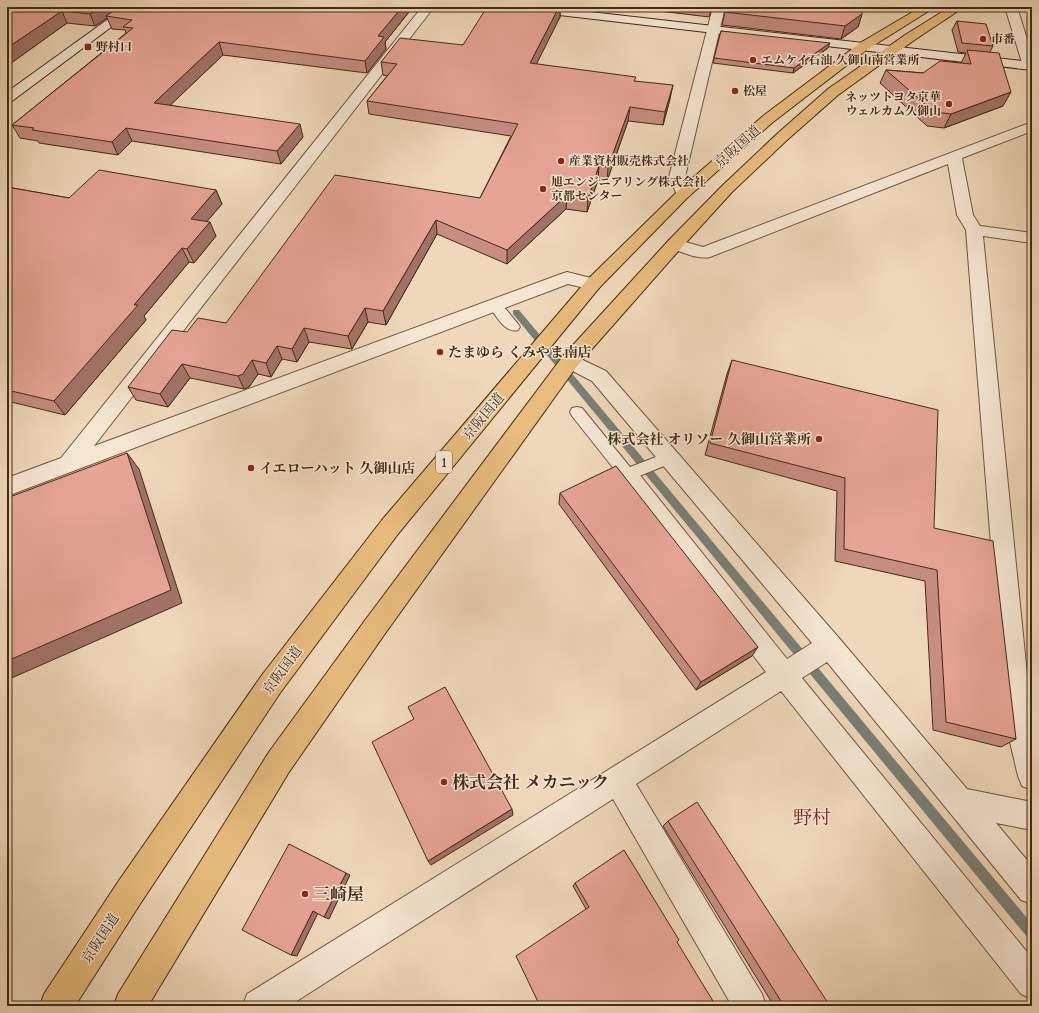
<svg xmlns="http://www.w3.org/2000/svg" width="1039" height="1013" font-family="Cardo,'Noto Serif JP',serif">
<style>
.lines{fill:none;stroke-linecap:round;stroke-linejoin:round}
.stream{fill:#788076;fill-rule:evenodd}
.lane-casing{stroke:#6e563e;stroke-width:2}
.street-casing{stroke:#6e563e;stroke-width:2}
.secondary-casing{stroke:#432b15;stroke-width:2}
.highway-casing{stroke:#432b15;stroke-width:2}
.lane{fill:#f5e6d2;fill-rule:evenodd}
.street{fill:#f5e6d2;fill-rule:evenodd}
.secondary{fill:#f5e6d2;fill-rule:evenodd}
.highway{fill:#e8bc7d;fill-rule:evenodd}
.wall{fill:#c68d80;stroke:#432b15}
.shaded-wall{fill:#a17368;stroke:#432b15}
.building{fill:#e6a495;stroke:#432b15}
.poi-dot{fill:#8f2418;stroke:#f5e6d2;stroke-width:1.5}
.labels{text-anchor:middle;stroke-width:3;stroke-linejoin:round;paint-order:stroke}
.far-poi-label{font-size:12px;font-weight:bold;fill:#432b15;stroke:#f5e6d2;text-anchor:start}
.shield{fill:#f5e6d2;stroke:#78634e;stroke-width:1}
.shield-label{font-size:13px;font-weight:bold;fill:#432b15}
.street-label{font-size:14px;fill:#432b15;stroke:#f5e6d2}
.poi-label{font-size:14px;font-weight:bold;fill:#432b15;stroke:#f5e6d2;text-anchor:start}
.near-poi-label{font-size:17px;font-weight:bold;fill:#432b15;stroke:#f5e6d2;text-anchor:start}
.near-quarter-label{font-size:19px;fill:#7a1f14;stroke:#f5e6d2}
</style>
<rect width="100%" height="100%" fill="#efd8ba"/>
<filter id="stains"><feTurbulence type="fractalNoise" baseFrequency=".005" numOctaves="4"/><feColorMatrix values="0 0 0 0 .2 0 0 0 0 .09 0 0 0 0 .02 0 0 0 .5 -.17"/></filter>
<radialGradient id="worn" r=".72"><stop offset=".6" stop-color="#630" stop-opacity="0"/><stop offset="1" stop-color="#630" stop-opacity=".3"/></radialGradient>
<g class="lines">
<!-- stream -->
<path class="stream" d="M513,310H519L1032,924V940L1028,938L513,314Z"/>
<!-- lane casing -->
<g class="lane-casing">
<path id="lane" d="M495,301L500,302L518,324L520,327L518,330C506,334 497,317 490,308L489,305L490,302Z
M577,407L582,408L630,467L669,452L674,454L677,458L674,462L627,481L622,479L572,416L570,412L572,408Z"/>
</g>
<!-- street casing -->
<g class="street-casing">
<path id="street" d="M422,7H434L94,446L561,274L567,272L599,280L602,284L599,288L593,290L568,284L7,496V478L61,458Z
M713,7H725L685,177L691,194L688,197L683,199L678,197L669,177Z
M1005,7H1017L1032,55V69H1025L1023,66Z
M1032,122V131L962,158L973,215L980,226L1032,233V243L983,236L1032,724V790L1022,786L1018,776L1005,721L966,230L957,215L948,164L710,257C697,260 681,251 669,248L667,244L669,240L675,239L703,247Z
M570,354L606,371L839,638L967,789L1032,802V830L996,823L1032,866V904L1021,900L827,662L802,678L1032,958V999L1021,994L781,691L636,784L762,994L766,1006H732L613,799L289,1006H243L247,994L766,672L619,481L616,475L619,469L627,466L635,469L787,659L812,643L592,381L563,366L561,361L563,356Z"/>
</g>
<!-- secondary casing -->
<g class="secondary-casing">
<path id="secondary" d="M125,7H138L12,101L7,102V92Z
M510,7H546L1032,62V70L516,10L512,9Z"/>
</g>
<!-- highway casing -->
<g class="highway-casing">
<path id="highway" d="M921,7H935L868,49L773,122L688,197L599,288L398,534L280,693L140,904L75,1006H40L44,994L118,882L262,675L382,520L587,280L678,191L763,116L860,43Z
M950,7H964L913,41L838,95L787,140L732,192L681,248L577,366L384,635L289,772L148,1006H114L118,994L269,752L366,619L563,356L669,240L722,186L777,134L828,89L905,35Z"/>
</g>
<!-- lane -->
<use href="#lane" class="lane"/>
<!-- street -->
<use href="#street" class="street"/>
<!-- secondary -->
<use href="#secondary" class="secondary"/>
<!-- highway -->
<use href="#highway" class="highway"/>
</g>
<!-- wall -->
<path class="wall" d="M7,7H413L385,42L386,49L367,73L223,55L170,105L303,137L281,164L132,141L118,155L39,143L38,141L20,138L12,125L126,33L125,30L112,29L107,18L95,26L67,23L7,66Z
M559,7H565L564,8L560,7V17L536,64L635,81L670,99L663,125L628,121L607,181L598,180L587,212L566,209L507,264L437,234L386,325L368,322L352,349L309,342L297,362L282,359L271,377L258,374L249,387L244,389L190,378L168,407L136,400L128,387L187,332L226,323L480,198L511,136L369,114L367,101L387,76L383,75L381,62L463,45Z
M626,7H712L709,17Z
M1026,7H1032V26Z
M725,12L862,14L858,27L841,39L722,25Z
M957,21L993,46L990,52L1003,106L944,128L927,126L880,83L886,70L923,73L961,63L966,53L958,52L952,30Z
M721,31L828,48L793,73L713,63Z
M7,187L69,198L216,190L222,204L207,221L216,236L194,263L189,262L144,316L146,320L65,415L7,401Z
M732,360L934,528L1016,739L1001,747L933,730L925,581L835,561L837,491L705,455L727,374Z
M560,493L752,656L696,690L559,504Z
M1032,556V591L1028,559Z
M668,821L830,1006H774L663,826Z
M575,883L677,942L586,909L573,886Z"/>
<!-- shaded-wall -->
<path class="shaded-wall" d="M100,7H122L106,16L107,18L95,26L90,14Z
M402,7H413L385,42L386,49L367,73L365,61L378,36Z
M559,7H560V17L530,77V63Z
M62,11L67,23L7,66V48Z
M862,14L858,27L841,39L845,26Z
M219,42L223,55L159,116L154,103Z
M830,43L828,48L793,73L794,68Z
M673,85L670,99L663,125L665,112Z
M1011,92L1003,106L944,128L951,114Z
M630,107L628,121L607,181L608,167Z
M300,124L303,137L281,164L277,151Z
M126,128L132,141L118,155L112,142Z
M599,166L598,180L587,212L588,198Z
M216,190L222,204L197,233L191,219Z
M567,195L566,209L507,264V250Z
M436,220L437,234L386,325L383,311Z
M210,222L216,236L194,263L187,249Z
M182,248L189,262L144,316L146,320L65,415L54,401L134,305Z
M365,308L368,322L352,349L348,336Z
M304,328L309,342L297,362L292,349Z
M277,346L282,359L271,377L266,363Z
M252,360L258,374L249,387L244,389L238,376Z
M182,364L190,378L168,407L160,394Z
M127,453L139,469L182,603L7,680V661Z
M758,647L752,656L696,690L701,682Z
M512,809L513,815L431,865L428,861Z
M346,873L350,875L329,919L324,917Z
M313,911L318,913L297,956L291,955Z"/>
<!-- building -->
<path class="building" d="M7,7H100L90,14L62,11L7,48Z
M119,7H402L378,36L384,37L365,61L219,42L154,103L300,124L277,151L126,128L112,142L32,130L34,128L12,125L133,28L123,27L132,20L106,16Z
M487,7H559L530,63L636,77L634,81L673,85L665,112L630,107L608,167L599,166L588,198L567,195L507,250L436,220L383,311L365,308L348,336L304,328L292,349L277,346L266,363L252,360L243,374L238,376L182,364L160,394L128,387L172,330L187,332L198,318L226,323L335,175L480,198L518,124L367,101L397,64L381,62L400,38L463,45Z
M726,7H862V14L845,26L725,12Z
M957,21L986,24L993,46L962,43Z
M721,31L830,43L794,68L714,58Z
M967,50L999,53L1011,92L951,114L934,112L886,70L923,73L940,61L971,64Z
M99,170L216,190L191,219L210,222L187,249L182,248L134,305H138L54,401L7,390V187L69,198Z
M732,360L938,410L934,528L993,541L1016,739L946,722L937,570L844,549L845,478L710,443Z
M127,453L171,590L7,661V498Z
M616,466L758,647L701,682L560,493Z
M445,687L512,809L428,861L372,742L414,719L408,707Z
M697,802L830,1006H784L668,821Z
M289,844L346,873L324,917L313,911L291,955L242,930Z
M624,850L679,940L677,942L716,1006H540L516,956L589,907L575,883Z"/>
<!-- markers -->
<g class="poi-dot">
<circle cx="983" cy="39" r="4"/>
<rect x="84" y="43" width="8" height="8" rx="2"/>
<circle cx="753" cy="60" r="4"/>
<circle cx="735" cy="91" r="4"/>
<circle cx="949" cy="104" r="4"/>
<circle cx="561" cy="161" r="4"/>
<circle cx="543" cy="189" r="4"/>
<circle cx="440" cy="352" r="4"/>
<circle cx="819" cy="439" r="4"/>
<circle cx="251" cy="468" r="4"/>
<circle cx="444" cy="782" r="4"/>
<circle cx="305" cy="894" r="4"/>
</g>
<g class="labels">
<!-- far-poi labels -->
<g class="far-poi-label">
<text x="991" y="43">市番</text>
<text x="96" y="51">野村口</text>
<text x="761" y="64">エムケイ石油 久御山南営業所</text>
<text x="743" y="95">松屋</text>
<text x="941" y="101" text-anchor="end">ネッツトヨタ京華<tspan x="941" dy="14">ウェルカム久御山</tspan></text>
<text x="569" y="165">産業資材販売株式会社</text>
<text x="551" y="186">旭エンジニアリング株式会社<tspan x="551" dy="14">京都センター</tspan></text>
</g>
<!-- shield labels -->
<rect class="shield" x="436" y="451" width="16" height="22" rx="3"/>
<g class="shield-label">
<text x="444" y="467">1</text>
</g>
<!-- street labels -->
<g class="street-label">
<text transform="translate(737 146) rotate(-41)" y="5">京阪国道</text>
<text transform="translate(483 416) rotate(-50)" y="5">京阪国道</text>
<text transform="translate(282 670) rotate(-54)" y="5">京阪国道</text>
<text transform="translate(100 938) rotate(-57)" y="5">京阪国道</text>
</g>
<!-- poi labels -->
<g class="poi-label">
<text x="448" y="357">たまゆら くみやま南店</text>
<text x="811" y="444" text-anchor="end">株式会社 オリソー 久御山営業所</text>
<text x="259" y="473">イエローハット 久御山店</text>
</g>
<!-- near-poi labels -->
<g class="near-poi-label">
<text x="452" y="788">株式会社 メカニック</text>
<text x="313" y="900">三崎屋</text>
</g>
<!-- near-quarter labels -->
<g class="near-quarter-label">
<text x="812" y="824">野村</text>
</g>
</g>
<!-- margin -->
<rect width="1039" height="1013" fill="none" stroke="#efd8ba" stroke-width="24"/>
<rect x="8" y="8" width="1023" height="997" fill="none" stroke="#432b15" stroke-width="2"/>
<rect x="12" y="12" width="1015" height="989" fill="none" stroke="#432b15"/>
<rect width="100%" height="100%" filter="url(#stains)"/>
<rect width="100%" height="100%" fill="url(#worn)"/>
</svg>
